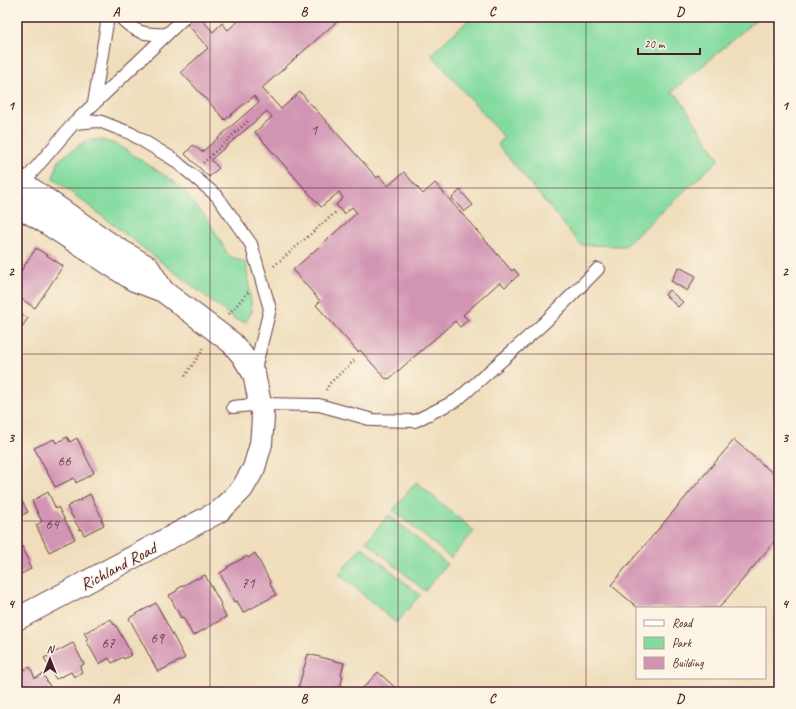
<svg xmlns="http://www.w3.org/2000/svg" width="796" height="709" font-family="Caveat,sans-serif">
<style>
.green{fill:#83dba0;stroke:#667d66}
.building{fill:#d294b3}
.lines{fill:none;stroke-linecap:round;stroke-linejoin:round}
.lane-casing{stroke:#633c41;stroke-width:14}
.street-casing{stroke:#633c41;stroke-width:24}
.path{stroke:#633c41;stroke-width:2.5;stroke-dasharray:1 3;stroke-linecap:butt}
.lane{stroke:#fff;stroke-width:12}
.street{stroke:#fff;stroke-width:22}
.grid{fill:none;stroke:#4a1f2b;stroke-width:1;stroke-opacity:0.55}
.labels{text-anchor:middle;stroke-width:3;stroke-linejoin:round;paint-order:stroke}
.number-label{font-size:15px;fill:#6c3c4d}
.street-label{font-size:17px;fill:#4a1f2b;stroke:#fcf5e5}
.neatline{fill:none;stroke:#4a1f2b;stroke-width:1.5}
.grid-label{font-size:13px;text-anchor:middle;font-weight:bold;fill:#4a1f2b}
</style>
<rect width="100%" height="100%" fill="#fcf5e5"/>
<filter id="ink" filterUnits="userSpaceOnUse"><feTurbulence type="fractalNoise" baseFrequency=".025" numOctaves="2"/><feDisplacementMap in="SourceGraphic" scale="8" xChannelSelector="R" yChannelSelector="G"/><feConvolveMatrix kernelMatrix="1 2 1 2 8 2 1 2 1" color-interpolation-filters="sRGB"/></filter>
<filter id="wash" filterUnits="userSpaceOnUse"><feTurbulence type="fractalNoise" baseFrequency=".012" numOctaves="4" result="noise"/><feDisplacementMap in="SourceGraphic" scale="16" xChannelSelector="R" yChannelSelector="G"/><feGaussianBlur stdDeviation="0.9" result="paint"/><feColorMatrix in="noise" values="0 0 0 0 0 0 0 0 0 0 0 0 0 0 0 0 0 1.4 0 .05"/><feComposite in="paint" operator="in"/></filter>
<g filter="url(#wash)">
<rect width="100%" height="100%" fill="#efddbb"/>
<!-- green -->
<path class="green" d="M472,17H759L671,93L678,96L719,159L625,246L581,245L498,145L504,137L431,54Z
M100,139L118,145L176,183L209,221L228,255L246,263L252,311L246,322L236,320L53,178L59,160L85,141Z
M416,482L474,531L451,558L393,510Z
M389,515L447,564L425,591L366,541Z
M362,547L420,595L396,623L339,574Z"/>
<g id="blocks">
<!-- building -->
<path class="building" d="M181,17H200L213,32L222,23L228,30L243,17H342L262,88L281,109L300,92L377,178L379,176L388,186L404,172L423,194L435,183L512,271L514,269L519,275L505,287L500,282L463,315L468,320L460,327L455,321L389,379L388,378L386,379L360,350L358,352L316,305L320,301L293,270L357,213L352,207L344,214L336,205L343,198L339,192L321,207L255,132L272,117L267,111L214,157L211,160L219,168L209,177L185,154L193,145L202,152L259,102L254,96L225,120L181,72L208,48Z
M460,190L473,205L464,212L452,198Z
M36,248L63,266L35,308L17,296V277Z
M679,267L696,276L687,291L671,281Z
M669,290L683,302L678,307L665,295Z
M17,311L28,318L17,334Z
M67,437L70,442L77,438L94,473L76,483L74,478L55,487L34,448L54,439L56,443Z
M734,440L775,475L779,476V536L719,608H638L611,585Z
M17,492L28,512L17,518Z
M48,492L56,509L58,507L75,539L49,552L36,525L42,522L32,501Z
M90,494L102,518L101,519L104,525L84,535L81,529L80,530L67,507L79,500L80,501L82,500L81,499Z
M17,537L30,562L28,563L31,569L17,576Z
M255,553L271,583L270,584L276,595L243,613L237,601L234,602L220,573L228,568L227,567L247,556L248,558Z
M205,575L221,604L220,605L226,617L193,636L183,617L181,618L169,595L177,591V589L197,578V579Z
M156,603L185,658L158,672L129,618Z
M111,619L114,625L115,624L131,653H129L131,655L124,659L123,657L112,663L109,658L99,664L86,640L88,639L84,633Z
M73,643L84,664L80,667L82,672L74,677L71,672L56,679L44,658Z
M308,654L344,663L341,675L343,676L339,692H297Z
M20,665L24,670L30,667L35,678L43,674L52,690L48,692H17V666Z
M378,672L400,692H365L362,689Z"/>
</g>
</g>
<g filter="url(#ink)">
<use href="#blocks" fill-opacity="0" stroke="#633c41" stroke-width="1"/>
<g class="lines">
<!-- lane casing -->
<g class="lane-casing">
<path id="lane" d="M120,17C135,33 145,35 167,34
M94,103L108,17
M74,123L99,121L130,133L173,159L217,196L251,244L270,309L254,373
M23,183L74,123L185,17
M233,407L260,404L319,405L373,420L415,421L457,400L544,323L598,269"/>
</g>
<!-- street casing -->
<g class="street-casing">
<path id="street" d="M17,179L113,246L148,267L163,291
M17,206L42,220L134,280L163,291L232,343L242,355L254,374L263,418L261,444L254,468L242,489L228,503L218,512L17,619"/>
</g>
<!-- path -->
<path class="path" d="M203,163L249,120
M274,266L336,212
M229,314L248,292
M185,376L204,348
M326,390L330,383L356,359"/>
<!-- lane -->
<use href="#lane" class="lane"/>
<!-- street -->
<use href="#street" class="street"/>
</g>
</g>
<!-- grid -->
<path class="grid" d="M210,17V692M398,17V692M586,17V692M17,188H779M17,354H779M17,521H779"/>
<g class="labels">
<!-- number labels -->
<g class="number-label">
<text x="314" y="135">1</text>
<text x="64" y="466">66</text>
<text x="52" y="529">64</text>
<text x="248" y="588">71</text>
<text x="157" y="643">69</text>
<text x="108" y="648">67</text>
</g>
<!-- street labels -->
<g class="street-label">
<text transform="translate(118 566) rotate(-28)" y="6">Richland Road</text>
</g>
</g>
<!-- margin -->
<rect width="796" height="709" fill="none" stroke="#fcf5e5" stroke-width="44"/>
<!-- legend -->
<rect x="636" y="607" width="130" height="72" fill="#fcf5e5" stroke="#b59f9b"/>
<rect x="644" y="620" width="20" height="6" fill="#ffffff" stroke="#b59f9b"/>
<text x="672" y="627" font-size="12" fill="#4a1f2b">Road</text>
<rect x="644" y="637" width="20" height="12" fill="#83dba0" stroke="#b59f9b"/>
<text x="672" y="647" font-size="12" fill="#4a1f2b">Park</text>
<rect x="644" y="657" width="20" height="12" fill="#d294b3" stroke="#b59f9b"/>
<text x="672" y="667" font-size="12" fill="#4a1f2b">Building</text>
<!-- north arrow -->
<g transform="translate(50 659)" stroke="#fcf5e5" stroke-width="3" paint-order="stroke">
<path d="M0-3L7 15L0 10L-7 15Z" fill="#4a1f2b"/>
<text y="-6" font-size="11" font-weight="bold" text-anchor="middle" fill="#4a1f2b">N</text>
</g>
<!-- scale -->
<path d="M638 48v6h62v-6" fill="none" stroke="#4a1f2b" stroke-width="2"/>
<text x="644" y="48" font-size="12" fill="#4a1f2b" stroke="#fcf5e5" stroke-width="3" paint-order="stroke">20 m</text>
<rect x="22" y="22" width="752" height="665" class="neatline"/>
<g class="grid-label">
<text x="116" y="16">A</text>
<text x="304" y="16">B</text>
<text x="492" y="16">C</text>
<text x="680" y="16">D</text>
<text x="11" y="110">1</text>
<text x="785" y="110">1</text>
<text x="11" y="276">2</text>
<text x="785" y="276">2</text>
<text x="11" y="442">3</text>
<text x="785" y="442">3</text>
<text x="11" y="608">4</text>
<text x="785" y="608">4</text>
<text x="116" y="703">A</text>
<text x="304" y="703">B</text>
<text x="492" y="703">C</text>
<text x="680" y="703">D</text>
</g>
</svg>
